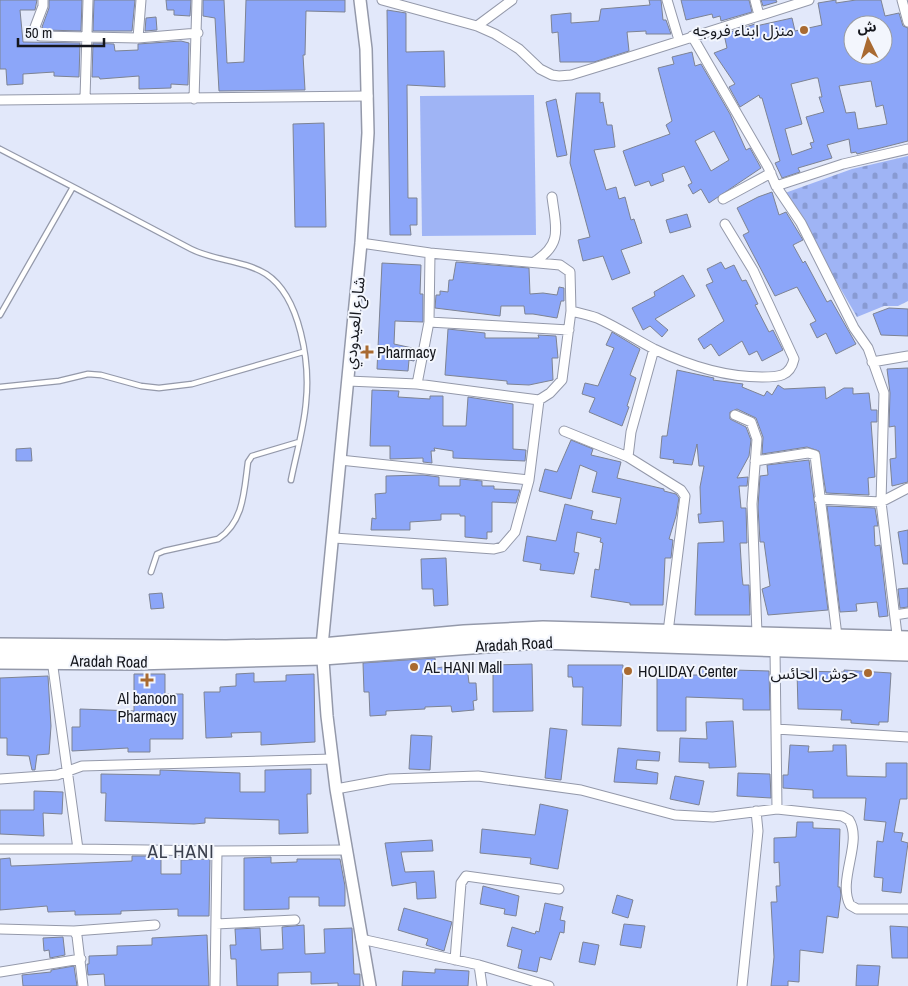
<svg xmlns="http://www.w3.org/2000/svg" width="908" height="986" font-family="'Archivo Narrow','Noto Sans Arabic',sans-serif">
<style>
.green{fill:#9fb4f5}
.cemetery{fill:url(#cemetery-stones)}
.building{fill:#8ca6f9;stroke:#7d8393;fill-rule:evenodd}
.lines{fill:none;stroke-linecap:round;stroke-linejoin:round}
.service-casing{stroke:#9499aa;stroke-width:7}
.minor-casing{stroke:#9499aa;stroke-width:11}
.tertiary-casing{stroke:#9499aa;stroke-width:14}
.primary-casing{stroke:#9499aa;stroke-width:18}
.service{stroke:#fff;stroke-width:4.5}
.minor{stroke:#fff;stroke-width:9}
.tertiary{stroke:#fff;stroke-width:11}
.primary{stroke:#fff;stroke-width:15}
.poi-dot{fill:#a96a31;stroke:#f3f6fd;stroke-width:2}
.labels{text-anchor:middle;stroke-width:4;stroke-linejoin:round;paint-order:stroke}
.poi-label{font-size:16px;fill:#15171d;stroke:#f3f6fd;text-anchor:start}
.street-label{font-size:16px;fill:#15171d;stroke:#f3f6fd}
.quarter-label{font-size:19px;letter-spacing:1px;fill:#3b404e;stroke:#f3f6fd}
</style>
<defs>
<pattern id="cemetery-stones" width="16" height="16" patternUnits="userSpaceOnUse" patternTransform="scale(1.25)"><rect width="16" height="16" fill="#9fb4f5"/><path d="M2 7V4a2 2 0 0 1 4 0v3zM10 15v-3a2 2 0 0 1 4 0v3z" fill="#889ad2"/></pattern>
</defs>
<rect width="100%" height="100%" fill="#e2e8fa"/>
<!-- green -->
<path class="green" d="M534,95L536,235L422,236L420,96Z"/>
<!-- cemetery -->
<path class="cemetery" d="M908,156V301L898,306H884L857,317L785,193L852,169Z"/>
<!-- building -->
<path class="building" d="M0,0H37L35,10H20L23,42L80,43L79,77L54,76V72L23,74V84L7,85L6,69H0Z
M49,0H82L81,31L44,30L42,27L49,8Z
M94,0H135L132,31H93Z
M166,0H191L190,16L174,15V10H167Z
M203,0H224L227,63L244,62L246,0H345V12L306,11L305,55H303L305,90L219,91L215,18L203,16Z
M649,0H661L663,20H666L671,34H646V31L627,32L629,51L594,62H560L558,32L552,33L551,15L571,13V23L599,21L601,9L650,5Z
M681,0H749L752,12L721,21L720,16L713,18L712,14L686,20Z
M761,0H776L777,2L763,6Z
M836,0V3L856,0H881L885,16L899,13L903,26L908,28V141L857,154L856,152L851,153L849,139L827,145L832,158L798,168L800,172L782,178L775,163L780,161L762,98H760L759,95L740,107L729,87L735,84L714,53L727,48L724,34L755,24L756,26L792,18L795,31L822,25L818,3ZM853,25H883V55H853ZM815,78H818L822,97H819L824,112L806,117L814,142L810,143L812,148L792,155L785,129L802,124L791,84ZM871,81L876,107L883,105L887,124L858,129L855,112L846,113L839,86Z
M387,10L406,13V52L444,51L445,87L407,85L408,198H417V225H410L411,235H390Z
M156,17L157,30L145,31L146,18Z
M181,41L189,43L188,85L171,84V88L139,89V76L100,79L99,77H92L93,43L114,44L115,51L138,50V44Z
M692,52L695,66L701,64L730,114L746,150L750,148L761,168L709,203L701,189L693,194L688,185L692,183L684,166L662,174L664,181L651,186L649,181L635,186L623,151L670,134L666,125L672,121L658,68L674,64L672,57ZM714,131L729,160L711,171L695,141Z
M576,93H600V103L603,102L607,125H612L615,147L594,150L606,190L616,187L619,199L625,197L631,220L634,219L642,243L621,250L630,273L612,280L603,256L583,261L578,240L590,237L570,163Z
M556,99L567,155L557,157L546,102Z
M324,123L326,227H295L293,124Z
M772,192L779,215L786,212L803,240L793,245L803,263L805,261L827,302L831,300L856,344L836,354L826,333L817,338L810,324L816,321L797,287L775,296L743,235L749,232L737,208L758,197Z
M687,214L691,227L670,233L666,220Z
M456,262L529,268L530,294L543,293L557,295L559,287L564,288V301H561L557,318L533,314H525L524,306H501L500,316L435,308L436,295H440V291L448,292L449,280H453Z
M721,262L725,269L734,265L742,281L746,280L758,304L755,305L769,332L773,330L783,350L762,361L757,351L749,355L742,341L719,356L711,344L704,349L698,339L724,321L706,285L713,282L707,269Z
M382,263L421,265L420,294H423V322L395,321L394,344L417,349L414,361L409,360L408,371L377,369Z
M683,275L695,296L655,319L668,330L662,337L650,326L643,330L632,308L655,296L654,292Z
M889,308L908,309V336L881,335L873,314Z
M448,329L485,333V338H539L538,335L556,336L558,358H552L553,380L529,385L507,384V381L445,375Z
M612,332L640,349L630,375L636,378L627,406L629,407L622,426L589,412L595,398L582,394L585,383L598,386L614,348L606,345Z
M908,368V482L892,486L890,459L896,458L895,426L889,427L890,393L887,369Z
M677,370L714,378L713,380L743,384L742,387L764,396L767,391L772,395L778,385L784,389L825,387L826,399L844,388H853V394L869,393L871,410H877V422H871L875,477L868,478L869,495L826,493L819,451L807,447L762,454L763,437L756,418L737,409L730,412V419L746,427L751,440L749,456L737,478L748,477L747,486H739L741,508H746L747,543H740L742,576L743,585H749L750,615H695L698,543L724,542L723,521L699,523L698,514H701L700,487L704,466H699L697,444L692,465L673,463L674,460L660,458L662,436H667Z
M372,390L399,391L398,397L430,399V396H443V426H466L468,397L513,404V449L526,450L525,461L453,458V451L434,448L435,451H431L432,463L423,462V458L390,459V446H370Z
M571,440L593,449L591,455L621,462L617,478L664,489V491L676,494L679,498L676,516L669,539L673,540L671,558H665L663,605H630V603L591,597L595,569L599,570L603,543L600,542L601,538L577,532L574,552L579,553L574,574L540,570L541,564L523,561L527,536L556,541L565,504L593,511L591,519L616,524L621,498L592,492L597,472L580,465L571,499L539,491L545,469L557,472Z
M31,448L32,461H16V449Z
M809,460L828,610L768,615L762,589L770,586L764,542H760L758,507L760,476L768,475L767,465Z
M423,475L439,477V486H460V479L482,481V486H494V489L520,490L516,503L492,502V532H487V539L465,537V516H460V514H441V520L410,522V530H371L372,518L376,519L375,494L386,493V476Z
M827,506L875,508L878,526H874L875,546L880,545L888,616L879,617L877,602L856,604L857,611L840,612Z
M908,530V564H903L898,532Z
M446,558L448,605L434,606L433,589H422L421,559Z
M908,588V607L900,608L898,589Z
M162,593L164,608L151,609L149,594Z
M435,658L436,668L443,667V669L467,667L469,683H476L477,700L473,701L474,710L452,712L451,706L425,707V709L386,711V715L370,716L369,692H364L363,663Z
M532,664L533,711L493,712V665Z
M568,665H623L621,726L582,725L583,687H573L572,677H568Z
M698,669L769,671L770,710H743V699L686,697V731H657V675H698Z
M844,670L891,673L888,722H879V725L851,723V720H841L842,710L798,709L797,671L844,672Z
M254,673V682L286,681V675L314,674L315,742L261,745V732L231,733L232,737L206,738L204,692H220V687L236,686V674Z
M134,674H165V694H183V739H150V752H128V748L72,751V727H80V709L134,711Z
M48,676L51,726L49,754L37,755L35,770H32L29,756L7,755V738H0V678Z
M733,721L736,767L709,768V763L679,762L680,738L707,739L706,722Z
M550,728L567,730L561,780L545,778Z
M411,735L432,736L430,770L409,769Z
M790,745L809,746L808,752L833,751V745H846L847,776L886,777V763H907V799H900L894,832L903,833L901,841L908,843L901,893L882,891L883,878L874,877L877,841L883,842L886,822L864,820L866,798H813V790L783,788V775H788Z
M618,748L660,752L659,761L637,760L636,769L658,773L657,784L614,782Z
M311,769V794H307L308,833L279,834V820L205,818V823L194,824L105,821L106,793H101V774L160,775V770L240,773V792H265V770Z
M738,773L770,774L771,798L737,796Z
M675,776L704,781L699,805L670,799Z
M34,791L63,792L62,814L43,813L44,836L0,834V810H34Z
M540,804L568,810L558,869L530,864L531,858L480,853L482,829L535,835Z
M797,822H813V828L840,829L838,887H840L841,895L838,918L827,916L823,953L800,950L799,982L788,981V986H771L774,957L771,902H777L776,886H780L779,862L774,863V838L796,837Z
M432,840L433,851L401,852L405,872L434,871L436,898L417,899L416,882L392,886L385,843Z
M132,856H161V874H181V860L210,859L209,916H178V909L121,911V914L75,915V911L48,912L47,906L0,910V859L10,858L11,866L38,865L132,861Z
M271,857V863L297,862V859H340L345,886V906H319V897H289V909L244,910V858Z
M483,886L519,896L516,916L504,914L505,909L480,904Z
M617,895L633,900L628,918L612,913Z
M545,903L563,907L560,920L565,921L564,933L560,932L551,960L540,957L537,972L518,968L522,950L507,946L512,927L535,934L536,931L539,932Z
M404,908L452,922L444,951L426,945L428,939L398,930Z
M624,924L645,926L641,948L620,945Z
M304,925L305,954L325,953L324,929L352,928L354,974H360V986H338V983L311,984V972L278,973V986H237L236,959H231L230,945H236L235,929L260,928L261,950L283,949L282,927Z
M890,926L908,927V958H892Z
M207,935L209,986H105L104,974L88,975L87,964H89V956L117,955V946L152,945V938Z
M63,937L65,955L50,958L49,950L44,951L43,938Z
M583,942L599,945L595,965L579,962Z
M857,965L880,966L878,986H856Z
M74,966L77,986H23L22,975L51,972V970Z
M435,969L469,971L468,986H402L403,971L435,973Z"/>
<g class="lines">
<!-- service casing -->
<g class="service-casing">
<path id="service" d="M0,149C64,182 127,215 191,249C215,261 243,260 266,274C301,297 310,364 306,402C304,428 296,455 291,480
M0,315L73,187
M0,387L59,381L88,374L101,375L141,386L159,388L192,384L303,352
M151,572L157,554L164,551L218,539C244,522 244,491 248,462L252,456L299,442"/>
</g>
<!-- minor casing -->
<g class="minor-casing">
<path id="minor" d="M43,0V6L35,27L40,36L138,38L198,33
M382,0L477,26L495,34L519,49L540,69L552,75L559,76L571,75L623,59L809,0
M667,0L679,40
M755,0L759,15
M902,0L908,22
M477,26L512,0
M692,36L768,167L776,186L801,223L854,328L868,348L884,393L881,502L898,643
M138,38L141,0
M85,98L88,0
M194,99L197,0
M0,100L368,96
M776,186L843,164L908,149
M723,199L771,173
M361,243L430,253L560,265L570,272L571,311C579,313 588,315 597,318C617,327 635,339 654,349C687,365 726,377 762,377C778,377 790,377 794,359L753,270L725,224
M534,262C563,244 556,228 552,197
M429,322L569,330
M654,349L631,432L628,457L681,490L685,496L668,632
M872,362L908,356
M348,381L417,384L429,322L430,253
M417,384L539,400L550,393L562,380L571,311
M735,415L751,422L757,439L752,504L757,633
M564,431L628,457
M340,460L529,480
M755,461L808,453L815,455L837,636
M819,499L881,502L908,488
M334,538L494,549L502,547L515,532L529,480L539,400
M895,615L908,613
M775,650L777,809
M776,729L908,737
M0,779L57,775L82,766L332,759
M336,789L390,779L478,776L581,790L675,815L713,817L777,809L842,816L849,820C863,842 837,880 850,905L857,909H908
M0,849H78L52,660
M78,849L217,851
M216,924L295,920
M0,929L74,931L77,936L83,986
M74,931L155,925
M361,939L479,965L549,986
M455,960L461,883L466,876L559,889
M479,965L482,986
M0,972L81,959
M215,986L217,851L346,850
M742,986L758,831L756,811"/>
</g>
<!-- tertiary casing -->
<g class="tertiary-casing">
<path id="tertiary" d="M360,0L366,49L368,133L361,243L322,646L327,716L336,789L370,986"/>
</g>
<!-- primary casing -->
<g class="primary-casing">
<path id="primary" d="M0,646L226,648L322,646L464,633L543,629L908,639
M0,661L135,662L323,657L539,641L908,653"/>
</g>
<!-- service -->
<use href="#service" class="service"/>
<!-- minor -->
<use href="#minor" class="minor"/>
<!-- tertiary -->
<use href="#tertiary" class="tertiary"/>
<!-- primary -->
<use href="#primary" class="primary"/>
</g>
<!-- markers -->
<g class="poi-dot">
<circle cx="804" cy="30" r="5"/>
<path d="M364.5 344.5h5v5h5v5h-5v5h-5v-5h-5v-5h5z"/>
<circle cx="414" cy="667" r="5"/>
<circle cx="628" cy="671" r="5"/>
<circle cx="868" cy="673" r="5"/>
<path d="M144.5 672.5h5v5h5v5h-5v5h-5v-5h-5v-5h5z"/>
</g>
<g class="labels">
<!-- poi labels -->
<g class="poi-label">
<text x="794" y="36" text-anchor="end">منزل ابناء فروجه</text>
<text x="377" y="358">Pharmacy</text>
<text x="424" y="673">AL HANI Mall</text>
<text x="638" y="677">HOLIDAY Center</text>
<text x="858" y="679" text-anchor="end">حوش الحائس</text>
<text x="147" y="704" text-anchor="middle">Al banoon<tspan x="147" dy="18">Pharmacy</tspan></text>
</g>
<!-- street labels -->
<g class="street-label">
<text transform="translate(354 323) rotate(-84)" y="6">شارع العيدودي</text>
<text transform="translate(514 644) rotate(-3)" y="6">Aradah Road</text>
<text transform="translate(109 661) rotate(1)" y="6">Aradah Road</text>
</g>
<!-- quarter labels -->
<g class="quarter-label">
<text x="181" y="858">AL HANI</text>
</g>
</g>
<!-- north arrow -->
<g transform="translate(868 40) rotate(355)"><circle r="24" fill="#f3f6fd" stroke="#9a9da3"/>
<path d="M0-4L9 19L0 12L-9 19Z" fill="#a96a31"/>
<text y="-8" font-size="14" font-weight="bold" text-anchor="middle" fill="#15171d">ش</text>
</g>
<!-- scale -->
<path d="M18 38v8h86v-8" fill="none" stroke="#15171d" stroke-width="2.5"/>
<text x="25" y="38" font-size="15" fill="#15171d" stroke="#f3f6fd" stroke-width="4" paint-order="stroke">50 m</text>
</svg>
